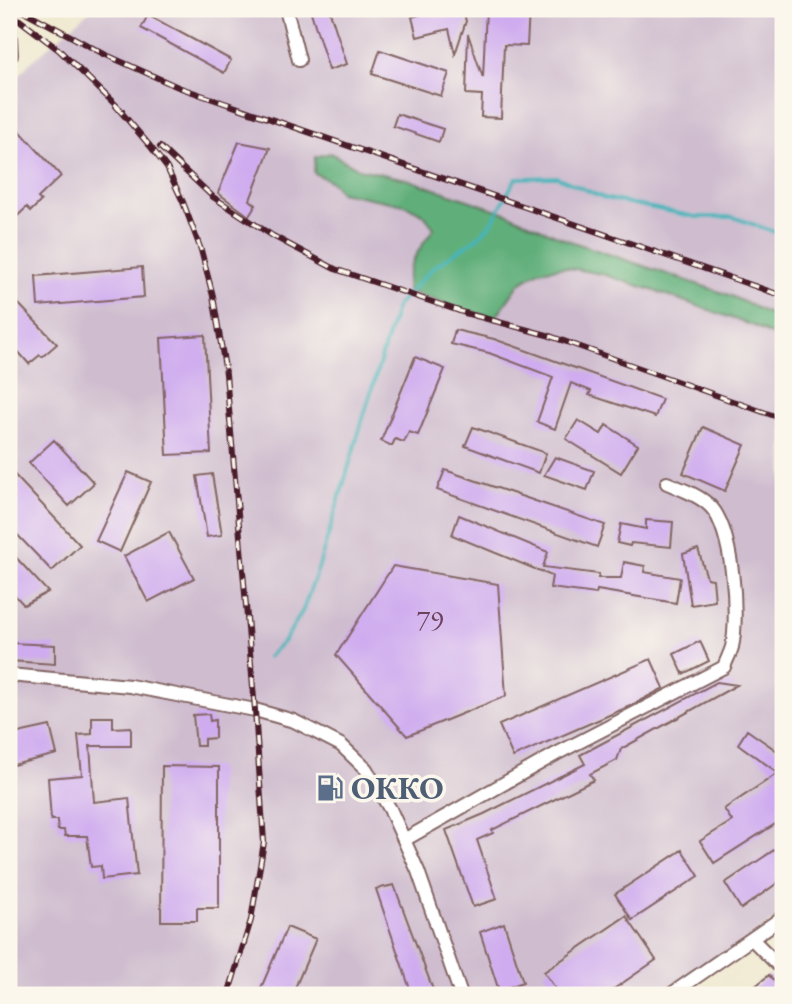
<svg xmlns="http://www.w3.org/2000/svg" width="792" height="1004" font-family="'EB Garamond',serif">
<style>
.industrial{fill:#cfbdcf}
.forest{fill:#60af7a;stroke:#556752;stroke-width:2}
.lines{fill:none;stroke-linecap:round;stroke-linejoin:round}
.stream{stroke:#45b5bb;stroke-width:3.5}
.building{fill:#cfacef}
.street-casing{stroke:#836564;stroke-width:16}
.street{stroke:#fff;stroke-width:12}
.rail-casing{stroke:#4a1f2b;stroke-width:6}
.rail{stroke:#fbf7ec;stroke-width:3.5;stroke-dasharray:10;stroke-linecap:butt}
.labels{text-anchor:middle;stroke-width:7;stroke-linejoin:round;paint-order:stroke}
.number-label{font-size:28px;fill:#6b425c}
.service-label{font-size:32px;font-weight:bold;fill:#4e5e75;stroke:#fbf7ec;text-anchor:start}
</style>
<rect width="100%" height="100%" fill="#fbf7ec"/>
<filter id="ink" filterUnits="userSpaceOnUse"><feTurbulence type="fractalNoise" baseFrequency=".0143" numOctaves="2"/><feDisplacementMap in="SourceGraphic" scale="14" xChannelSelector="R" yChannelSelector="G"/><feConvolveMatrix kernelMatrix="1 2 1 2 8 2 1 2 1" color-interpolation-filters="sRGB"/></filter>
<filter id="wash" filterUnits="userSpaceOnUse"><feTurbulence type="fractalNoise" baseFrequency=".00686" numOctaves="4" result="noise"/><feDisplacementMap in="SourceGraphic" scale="28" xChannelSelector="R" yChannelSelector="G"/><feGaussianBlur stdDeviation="1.57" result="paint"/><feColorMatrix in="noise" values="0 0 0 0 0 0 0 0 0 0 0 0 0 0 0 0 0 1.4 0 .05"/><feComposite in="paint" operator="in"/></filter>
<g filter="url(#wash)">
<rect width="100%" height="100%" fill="#eee8ce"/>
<!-- industrial -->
<path class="industrial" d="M92,9H783V914L669,995H9V86L30,63Z"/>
<!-- forest -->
<path class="forest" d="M330,153L359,169L406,179L509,214L564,239L729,295L771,315L783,317V341L754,326L655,291L602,274L563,267L539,271L520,283L495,318L463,310L408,291C403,269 422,245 434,228L423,214L405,205L340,192L332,182L314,173L315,157Z"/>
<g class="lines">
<!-- stream -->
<path class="stream" d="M268,657L285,640L303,610L319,566L397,305L435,266L476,239L491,224L516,178L557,177L604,198L696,217H733L783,235"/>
</g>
<g id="blocks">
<!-- building -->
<path class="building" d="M310,9H329L347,64L329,70Z
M440,9H462L466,21L455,54L449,29L417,37L412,17Z
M486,9H529L527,46L504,45L501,118L481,117L482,95L466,94L468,34L483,78Z
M148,15L231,60L224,73L141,28Z
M380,50L449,73L441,96L372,74Z
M397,114L443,129L439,142L393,126Z
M9,119L61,176L38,198L41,201L31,211L27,207L9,224Z
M239,142L270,148L250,200L256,205L249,216L218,193Z
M142,267L144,297L38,306L36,276Z
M15,300L57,344L42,357L40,355L29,364L9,341V306Z
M455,330L494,339L662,399L655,417L589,395L591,391L571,383L555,429L537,422L553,377L489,353L451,344Z
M205,335L211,453L167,455L161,338Z
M415,357L445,369L418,435L409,432L404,442L395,439L392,446L381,441Z
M578,420L601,434L606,425L638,445L621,473L566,439Z
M473,427L546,453L539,473L465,446Z
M703,427L745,445L725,491L683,473Z
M54,440L94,483L69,506L29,463Z
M555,457L594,471L587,490L544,475Z
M9,469L80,545L52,571L9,526Z
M445,470L605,525L597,547L437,490Z
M128,472L151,482L120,552L96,541Z
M212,474L222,535L207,537L197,476Z
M459,515L548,552L543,567L599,574L598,578H621L624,562L645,566L644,572L680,578L676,603L597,590L596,594L550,588L552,576L452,535Z
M646,520L673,522L671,547L631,543L630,546L617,543L621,524L646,529Z
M169,532L194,578L148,602L124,556Z
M698,549L707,578L713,579L715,601L691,605L683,554Z
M9,550L48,592L24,605L9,589Z
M393,566L498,584L506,696L407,736L336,655Z
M700,641L709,661L683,674L674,654Z
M9,643L55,645V664L9,661Z
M651,659L664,688L630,706L513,757L499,725Z
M717,682L737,685L621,749L617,760L590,774L594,780L492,830L493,833L477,840L497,899L473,907L446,830L484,814L585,764L580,755Z
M209,714L210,721L215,720V738L204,739V746H196L193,715Z
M92,717H113V728L131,727V746H90L94,802L129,798L137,875L102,879L101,866L91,867L87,836H65L64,830H58L57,820H51L48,778L82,775L78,735L92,734Z
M50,726L57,754L9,766V735Z
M747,730L783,755V819L714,863L700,841L732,821L724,809L778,773L738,744Z
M162,766L219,767V908H197V921H161Z
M783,844V879L741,909L725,883Z
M682,850L699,876L632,920L615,894Z
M394,885L435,995H412L376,889Z
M626,916L656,960L605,995H560L544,972Z
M504,923L523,982L499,991L480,932Z
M287,927L316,939L292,995H258Z
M769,975L780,988L772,995H760L753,988Z"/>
</g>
</g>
<g filter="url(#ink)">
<use href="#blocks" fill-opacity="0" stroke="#836564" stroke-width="2"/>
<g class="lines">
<!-- street casing -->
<g class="street-casing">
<path id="street" d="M286,9L299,60
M9,19L11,55L9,58
M9,675L130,686L255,710L294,721L341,745L366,769L390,809L418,871L461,995
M404,840L556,754L724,667C726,661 730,654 732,647C739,616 733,528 710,506C699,495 681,489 667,483
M752,939L783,970
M670,995L783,917"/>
</g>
<!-- street -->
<use href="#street" class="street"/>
<!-- rail casing -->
<g class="rail-casing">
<path id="rail" d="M20,9L104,54L178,87L783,296
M9,12L59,50L122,111
M116,106L150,146L167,168L183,202L201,250L213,296L226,374L255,710L264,842L251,920L228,995
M160,147L213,197L273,236L335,269L465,313L547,335L783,419"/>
</g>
<!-- rail -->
<use href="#rail" class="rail"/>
</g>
</g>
<!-- icons -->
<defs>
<g id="fuel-bare" transform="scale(2.1)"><path d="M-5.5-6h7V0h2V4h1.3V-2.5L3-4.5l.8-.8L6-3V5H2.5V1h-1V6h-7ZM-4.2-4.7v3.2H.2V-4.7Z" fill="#5c6f8a" stroke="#fbf7ec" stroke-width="2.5" paint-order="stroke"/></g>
</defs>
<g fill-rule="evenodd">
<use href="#fuel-bare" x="330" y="788"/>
</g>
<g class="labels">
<!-- number labels -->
<g class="number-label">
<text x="430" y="630">79</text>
</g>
<!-- service labels -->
<g class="service-label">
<text x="351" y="799">ОККО</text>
</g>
</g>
<!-- margin -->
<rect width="792" height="1004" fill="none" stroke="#fbf7ec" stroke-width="35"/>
</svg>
